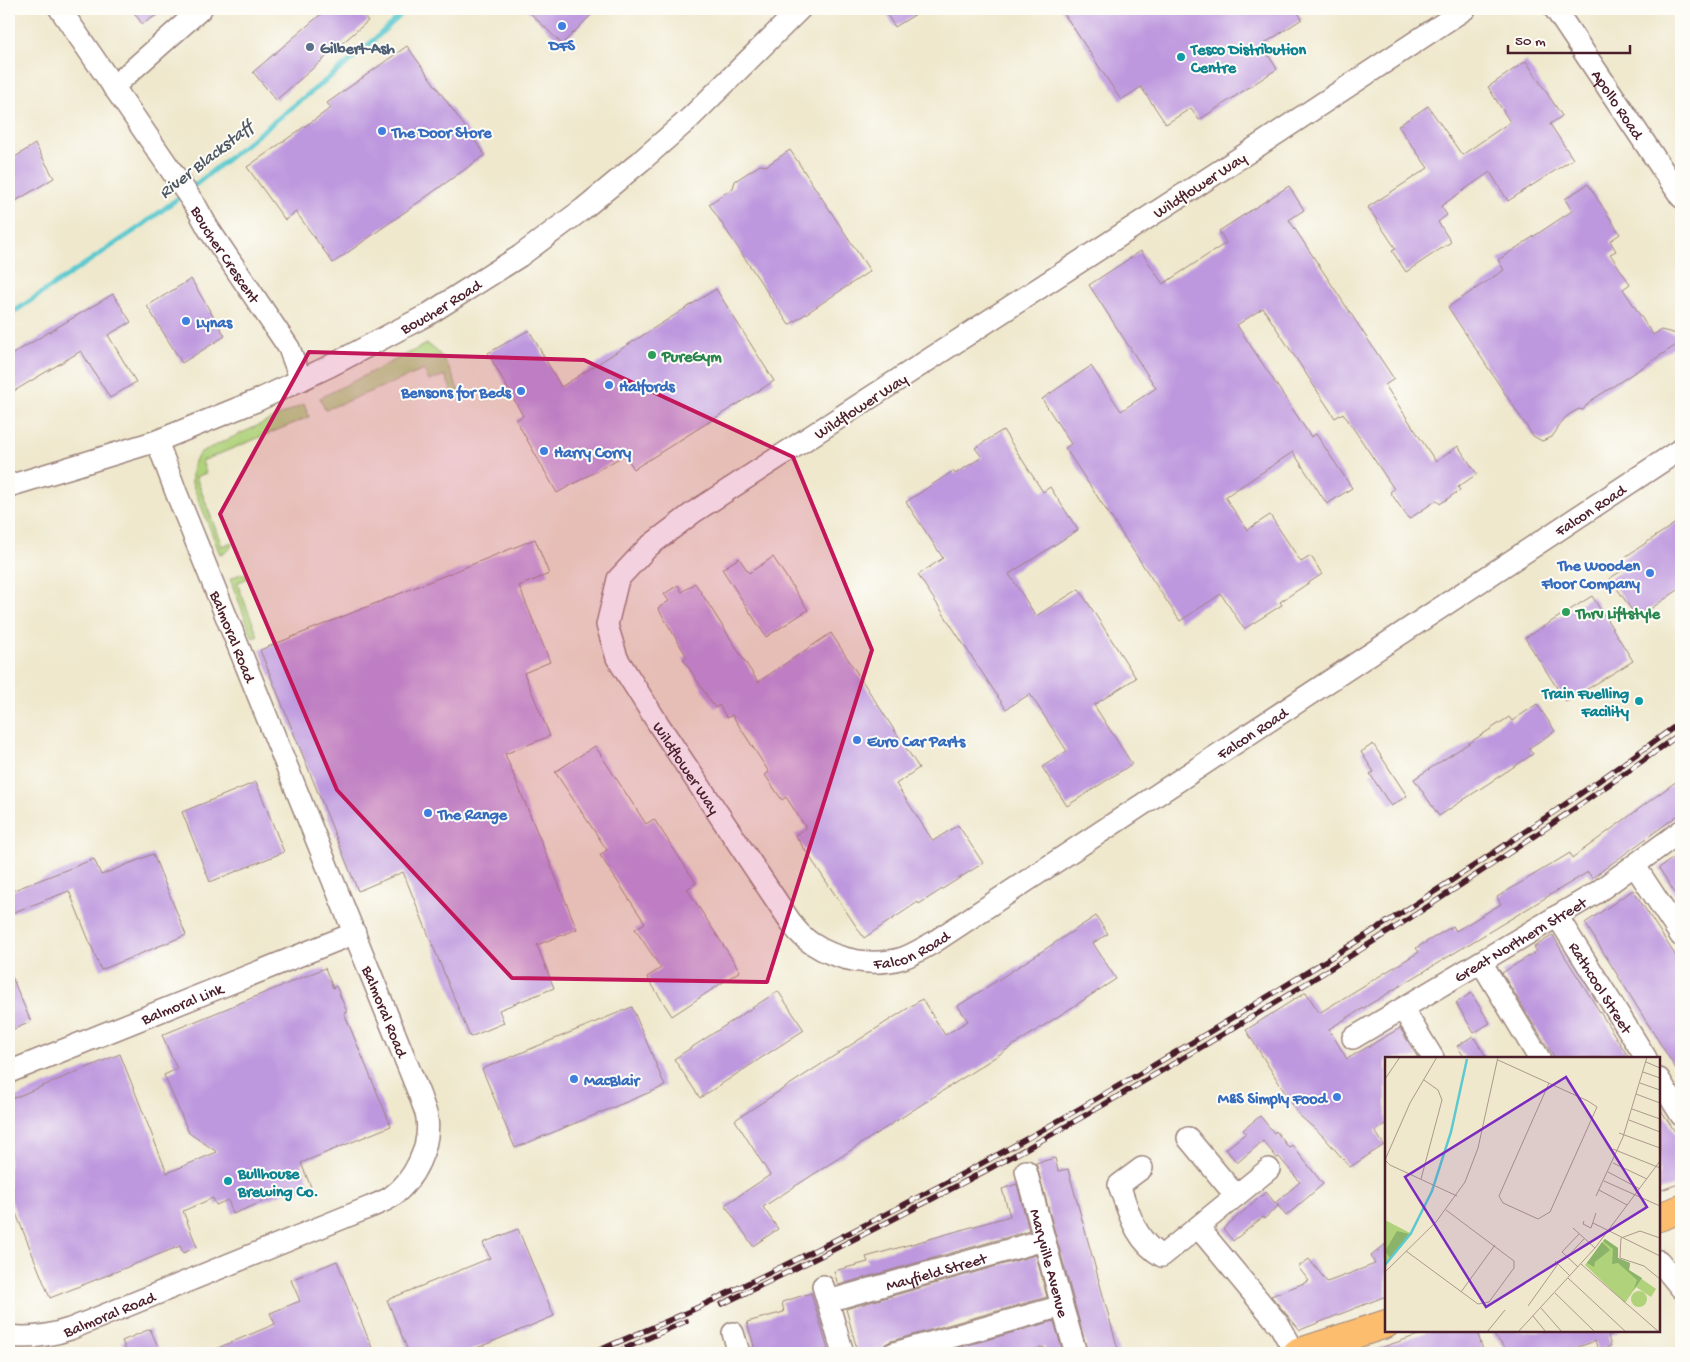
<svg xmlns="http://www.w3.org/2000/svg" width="1690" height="1362" font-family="'Gochi Hand',sans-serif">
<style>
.green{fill:#afd27a;stroke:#7c7852}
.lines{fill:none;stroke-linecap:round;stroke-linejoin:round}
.stream{stroke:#5bc9cf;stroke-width:5}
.building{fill:#be98de}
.minor-casing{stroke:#9c847c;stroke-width:24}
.major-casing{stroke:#9c847c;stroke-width:30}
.minor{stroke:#fff;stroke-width:21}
.major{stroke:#fcbd6e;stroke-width:28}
.rail-casing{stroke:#4a1f2b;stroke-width:5.5}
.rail{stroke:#fdfcf7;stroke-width:4;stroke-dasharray:11;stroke-linecap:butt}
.marked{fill:#c2185b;fill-opacity:0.2;stroke:#c2185b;stroke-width:4;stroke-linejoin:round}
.shop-dot{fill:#3f7fe0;stroke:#fdfcf7;stroke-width:2}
.service-dot{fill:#5c6f8a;stroke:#fdfcf7;stroke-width:2}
.culture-dot{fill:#0f9aa8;stroke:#fdfcf7;stroke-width:2}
.leisure-dot{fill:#2e9e5b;stroke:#fdfcf7;stroke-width:2}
.labels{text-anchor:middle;stroke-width:4;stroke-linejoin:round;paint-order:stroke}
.shop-label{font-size:16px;font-weight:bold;fill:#366cbe;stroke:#fdfcf7;text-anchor:start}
.service-label{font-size:16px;font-weight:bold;fill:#4e5e75;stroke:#fdfcf7;text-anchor:start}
.culture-label{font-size:16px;font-weight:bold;fill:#0d838f;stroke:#fdfcf7;text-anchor:start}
.street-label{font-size:16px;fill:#4a1f2b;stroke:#fdfcf7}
.leisure-label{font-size:16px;font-weight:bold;fill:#27864d;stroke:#fdfcf7;text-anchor:start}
.water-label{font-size:18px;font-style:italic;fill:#505a64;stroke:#fdfcf7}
.inset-river{fill:none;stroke:#5bc9cf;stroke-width:2.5}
.inset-road{fill:none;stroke:#ad988c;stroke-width:1}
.view{fill:#7b2cbf;fill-opacity:0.15;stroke:#7b2cbf;stroke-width:2.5}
.inset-edge{fill:none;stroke:#4a1f2b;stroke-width:2.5}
</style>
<rect width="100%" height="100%" fill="#fdfcf7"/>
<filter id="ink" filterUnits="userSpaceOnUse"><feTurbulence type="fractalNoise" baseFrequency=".02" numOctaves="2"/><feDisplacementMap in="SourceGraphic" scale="10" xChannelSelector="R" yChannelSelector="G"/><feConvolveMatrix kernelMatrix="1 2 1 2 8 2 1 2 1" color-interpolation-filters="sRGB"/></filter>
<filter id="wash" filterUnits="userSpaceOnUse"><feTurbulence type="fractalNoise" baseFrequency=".0096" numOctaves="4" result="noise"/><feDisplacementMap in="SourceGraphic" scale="20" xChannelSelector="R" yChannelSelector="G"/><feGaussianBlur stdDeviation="1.12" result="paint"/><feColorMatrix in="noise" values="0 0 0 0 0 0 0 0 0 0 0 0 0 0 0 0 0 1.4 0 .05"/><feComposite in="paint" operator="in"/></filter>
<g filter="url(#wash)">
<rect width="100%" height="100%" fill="#efe8cd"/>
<!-- green -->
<path class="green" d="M427,344C447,356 451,373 460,394L454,396L445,375L429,381L424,370L325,410L320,398Z
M304,404L309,417L202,461L206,473L196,477L222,546L232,542C232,550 227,551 220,554L192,483V471L194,461L201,452Z
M240,574H245L248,578L237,583L258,636L253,638L230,579Z"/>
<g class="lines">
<!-- stream -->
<path class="stream" d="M190,189L360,53L407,9
M9,315L140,227L181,196"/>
</g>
<g id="blocks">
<!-- building -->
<path class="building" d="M132,9H167L142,24Z
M327,9H358L368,21L276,100L253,72Z
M526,9H597L562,44Z
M897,9H924L895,27L887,15Z
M1061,9H1296L1302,19L1262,45L1277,69L1199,120L1191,108L1166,124L1141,87L1121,100Z
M407,46L485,155L333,263L296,212L285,220L247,167L331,108L327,103Z
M1526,61L1562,116L1550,124L1573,159L1508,201L1490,172L1441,206L1447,215L1438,222L1451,242L1406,272L1392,251L1396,249L1368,207L1428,168L1398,126L1428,106L1462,155L1510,122L1488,87Z
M35,144L54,178L9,205V161Z
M790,150L870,271L789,325L709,204L733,188L735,181L760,165L766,166Z
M1588,184L1620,234L1610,241L1616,251L1610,254L1630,284L1623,289L1653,335L1661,330L1681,335V342L1589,402L1583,410L1579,409L1570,414L1564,419L1552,437L1542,441L1533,436L1448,307L1504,270L1498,260L1572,211L1565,199Z
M1289,186L1304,210L1289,220L1394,379L1385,385L1436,462L1458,446L1477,474L1458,487L1460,490L1440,504L1437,500L1409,519L1390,492L1394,489L1343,413L1335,418L1263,308L1237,325L1311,437L1316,434L1352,488L1327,504L1293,452L1225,497L1247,530L1270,515L1301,562L1311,556L1322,574L1280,602L1282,605L1244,629L1221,594L1180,621L1065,448L1071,444L1042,399L1091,366L1121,411L1156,388L1089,285L1141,251L1163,284L1226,243L1219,231Z
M191,279L225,336L182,363L147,306Z
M716,289L774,381L634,469L625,455L557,493L516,420L523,416L488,353L529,330L561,387Z
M113,294L131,322L108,335L136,382L110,398L81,351L9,394V356Z
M1003,430L1043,492L1050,487L1078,530L1009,574L1036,616L1079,589L1136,678L1094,705L1132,764L1067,806L1042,767L1067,751L1030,694L1006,709L918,575L943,558L906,502L953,471L955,474L982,457L975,448Z
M1677,522L1681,529V588L1637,618L1610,578L1628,567L1622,559Z
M535,539L549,574L519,586L550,662L524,673L550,736L505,754L577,929L537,945L554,988L499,1010L504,1023L470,1037L403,872L358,891L260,650Z
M773,557L808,610L766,637L722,569L739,558L749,573Z
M695,583L758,682L831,633L919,768L896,784L933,841L958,825L983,863L919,904L918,902L864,938L795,835L806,828L786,797L782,800L765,775L769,772L732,715L727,718L719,705L715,708L683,659L687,657L658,608L669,601L664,594L678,585L682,592Z
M1592,596L1633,661L1566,702L1525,638Z
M1537,704L1555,731L1529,748L1533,754L1439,816L1414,779L1509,717L1512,721Z
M1373,744L1407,796L1391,806L1370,774L1374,772L1361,752Z
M595,746L646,824L654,819L696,883L687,889L740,971L672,1016L647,977L661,968L635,929L645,923L600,855L607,850L555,772Z
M1681,778V813L1592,878L1588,872L1329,1029L1347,1059L1400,1028L1418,1058H1386V1124L1375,1131L1384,1145L1350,1167L1323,1136L1299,1115L1246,1030L1306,992L1319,1013L1419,952L1416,948L1453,926L1456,931L1501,904L1497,897L1570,853L1572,858Z
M256,782L284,852L210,882L182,812Z
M1681,853V903L1659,868Z
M153,854L186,935L101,970L69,891L9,914V892L94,859L101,875Z
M1633,890L1681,964V1077L1585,923Z
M1096,916L1108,934L1093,943L1116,979L763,1207L778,1229L753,1246L725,1205L770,1175L735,1120L922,999L945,1035L968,1021L958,1006Z
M1553,935L1564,955L1629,1058H1555L1545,1043L1502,973L1537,951L1534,947Z
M325,968L333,988L336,986L347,1012L344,1013L391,1126L301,1163L311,1187L293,1194L291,1190L233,1214L228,1200L216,1205L213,1198L183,1211L197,1247L183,1253L180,1246L50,1298L9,1196V1100L120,1054L167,1173L217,1152L189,1133L164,1075L177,1069L162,1035Z
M9,970L31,1022L9,1031Z
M778,991L804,1030L700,1098L674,1059Z
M1471,993L1490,1023L1474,1033L1456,1003Z
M632,1007L665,1086L515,1148L482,1069Z
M1473,1036L1487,1058H1465L1457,1046Z
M1659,1107L1677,1135L1681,1147V1183L1659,1191Z
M1260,1116L1274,1133L1276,1131L1289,1148L1292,1145L1323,1184L1286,1216L1277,1204L1278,1206L1264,1219L1263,1217L1233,1241L1223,1229L1266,1192L1275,1203L1300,1182L1279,1157L1277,1158L1263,1141L1237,1163L1226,1149L1246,1133L1243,1130Z
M1055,1158L1058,1171L1068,1169L1119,1353H1088L1036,1163Z
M1017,1184L1029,1231L838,1285L834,1271L868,1262L866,1257L1010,1216L1002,1189Z
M518,1229L554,1316L465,1353H409L387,1300L490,1258L483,1243Z
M1386,1244V1296L1300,1330L1271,1296L1309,1281L1298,1267L1309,1259L1327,1282L1375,1264L1371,1256Z
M1036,1255L1047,1297L891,1341L885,1344L882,1349L858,1353L846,1309Z
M337,1261L374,1353H206L275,1324L270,1313L300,1301L291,1280Z
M811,1293L829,1353H756L747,1322L784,1312L782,1302Z
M1054,1321L1063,1353H1046L1044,1347L1021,1353H940Z
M150,1329L161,1353H127L122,1341Z
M1430,1331H1477L1484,1353H1371V1351Z
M1490,1331H1618L1619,1332L1608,1336L1611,1346L1598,1350L1595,1341L1562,1353H1510Z"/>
</g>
</g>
<g filter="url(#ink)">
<use href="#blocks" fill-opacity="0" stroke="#9c847c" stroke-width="1"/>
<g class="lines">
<!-- minor casing -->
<g class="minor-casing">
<g id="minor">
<path id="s1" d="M60,9L197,208L208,228L289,348L301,380"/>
<path id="s2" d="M1465,9L1238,159L694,512L648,547L618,579L607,625L617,658L659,725L794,927C799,933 805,939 811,943C838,961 873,967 903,958C914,954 925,947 934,942L1681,449"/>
<path id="s3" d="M1555,9L1681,197"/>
<path d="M113,87L201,9"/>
<path id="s4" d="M9,486L157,441L256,401L330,366L427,315L520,256L583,209L641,161L690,118L800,9"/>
<path d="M1635,866L1681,936"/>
<path id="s5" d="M1557,916L1646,1058"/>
<path d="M1481,962L1539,1058"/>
<path d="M1403,1009L1433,1058"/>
<path id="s6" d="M1353,1038L1596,893L1681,831"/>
<path id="s7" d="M9,1072L355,933"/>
<path d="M1659,1079L1681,1115"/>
<path d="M1188,1138L1236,1196"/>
<path d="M1142,1168L1119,1185C1129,1212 1135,1241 1162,1256L1269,1169"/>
<path id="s8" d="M1026,1171L1062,1306L1076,1353"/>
<path d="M1198,1227L1280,1326L1295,1353"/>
<path d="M1659,1261L1681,1288"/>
<path d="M823,1286L843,1353"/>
<path id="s9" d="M828,1301L1044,1240"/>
<path d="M733,1333L739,1353"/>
<path id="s10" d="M9,1336C31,1339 49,1336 70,1329L370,1207C377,1204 385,1201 391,1197C414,1181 431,1146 427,1118C426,1111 422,1103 420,1096L176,492L157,441"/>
<path d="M894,1353L1062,1306"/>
</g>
</g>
<!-- major casing -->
<g class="major-casing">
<path id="major" d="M1659,1217L1681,1209
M1297,1353L1386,1324"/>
</g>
<!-- minor -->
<use href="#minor" class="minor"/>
<!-- major -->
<use href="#major" class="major"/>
<!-- rail casing -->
<g class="rail-casing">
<path id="rail" d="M722,1304C810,1262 897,1218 983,1172C1077,1122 1168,1067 1260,1012C1404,924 1545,832 1681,733
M593,1353C629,1337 667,1322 703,1305C838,1240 972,1172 1101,1096C1160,1062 1218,1027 1275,992C1414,907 1550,818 1681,722
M615,1353L686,1321"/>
</g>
<!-- rail -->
<use href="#rail" class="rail"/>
</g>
</g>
<!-- marked area -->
<path class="marked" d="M309,352L584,360L793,457L872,650L767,982L512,978L337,790L220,514Z"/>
<!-- markers -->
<g class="shop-dot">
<circle cx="562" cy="26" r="5"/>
<circle cx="382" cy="131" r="5"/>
<circle cx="186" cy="321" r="5"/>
<circle cx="609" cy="385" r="5"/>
<circle cx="521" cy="391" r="5"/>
<circle cx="544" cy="451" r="5"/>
<circle cx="1650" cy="573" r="5"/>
<circle cx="857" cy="740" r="5"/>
<circle cx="428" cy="813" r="5"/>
<circle cx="574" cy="1079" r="5"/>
<circle cx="1337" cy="1097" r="5"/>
</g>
<circle class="service-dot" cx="310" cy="47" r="5"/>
<g class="culture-dot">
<circle cx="1181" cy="57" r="5"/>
<circle cx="1639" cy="701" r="5"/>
<circle cx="228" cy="1181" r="5"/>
</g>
<g class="leisure-dot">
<circle cx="652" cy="355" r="5"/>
<circle cx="1566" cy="612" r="5"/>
</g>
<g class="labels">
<!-- shop labels -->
<g class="shop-label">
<text x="562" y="50" text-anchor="middle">DFS</text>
<text x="392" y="137">The Door Store</text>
<text x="196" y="327">Lynas</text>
<text x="619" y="391">Halfords</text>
<text x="511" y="397" text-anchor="end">Bensons for Beds</text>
<text x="554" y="457">Harry Corry</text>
<text x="1640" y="570" text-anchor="end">The Wooden<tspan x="1640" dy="18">Floor Company</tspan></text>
<text x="867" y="746">Euro Car Parts</text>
<text x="438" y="819">The Range</text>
<text x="584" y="1085">MacBlair</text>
<text x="1327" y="1103" text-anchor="end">M&amp;S Simply Food</text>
</g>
<!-- service labels -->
<g class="service-label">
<text x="320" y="53">Gilbert-Ash</text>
</g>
<!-- culture labels -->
<g class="culture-label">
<text x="1191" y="54">Tesco Distribution<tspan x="1191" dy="18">Centre</tspan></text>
<text x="1629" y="698" text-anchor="end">Train Fuelling<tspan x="1629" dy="18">Facility</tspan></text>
<text x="238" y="1178">Bullhouse<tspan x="238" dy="18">Brewing Co.</tspan></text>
</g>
<!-- street labels -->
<g class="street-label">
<text dy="6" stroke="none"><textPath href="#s3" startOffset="114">Apollo Road</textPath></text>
<text transform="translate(1199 184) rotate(-33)" y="6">Wildflower Way</text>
<text dy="6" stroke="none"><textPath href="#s1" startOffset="296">Boucher Crescent</textPath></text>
<text dy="6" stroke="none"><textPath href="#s4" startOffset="469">Boucher Road</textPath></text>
<text transform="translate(860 405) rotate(-33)" y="6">Wildflower Way</text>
<text dy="6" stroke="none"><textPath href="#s2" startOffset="2366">Falcon Road</textPath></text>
<text transform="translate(234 636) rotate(68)" y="6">Balmoral Road</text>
<text dy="6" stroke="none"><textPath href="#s2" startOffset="1961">Falcon Road</textPath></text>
<text dy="6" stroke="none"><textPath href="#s2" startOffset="1234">Wildflower Way</textPath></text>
<text dy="6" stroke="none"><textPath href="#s6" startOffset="194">Great Northern Street</textPath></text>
<text dy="6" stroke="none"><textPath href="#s2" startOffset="1556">Falcon Road</textPath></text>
<text dy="6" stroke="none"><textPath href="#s5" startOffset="84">Rathcool Street</textPath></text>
<text dy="6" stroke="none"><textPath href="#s7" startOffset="186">Balmoral Link</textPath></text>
<text transform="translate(386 1011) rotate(68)" y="6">Balmoral Road</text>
<text dy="6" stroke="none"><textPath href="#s8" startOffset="95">Maryville Avenue</textPath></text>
<text dy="6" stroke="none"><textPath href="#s9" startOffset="112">Mayfield Street</textPath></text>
<text dy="6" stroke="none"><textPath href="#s10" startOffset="104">Balmoral Road</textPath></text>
</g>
<!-- leisure labels -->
<g class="leisure-label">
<text x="662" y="361">PureGym</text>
<text x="1576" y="618">Thrv Liftstyle</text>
</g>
<!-- water labels -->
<g class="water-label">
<text transform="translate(205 159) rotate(-38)" y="6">River Blackstaff</text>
</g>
</g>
<!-- overview -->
<g transform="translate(1385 1057)">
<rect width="275" height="275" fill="#efe8cd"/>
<path d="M0,163L27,177L0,209ZM220,182L233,191V201L245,206L244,213L271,232L266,240L251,230L240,246L200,208ZM246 242a8 8 0 1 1 16 0a8 8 0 1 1-16 0Z" fill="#afd27a"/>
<path d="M12,174L24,177L5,201L0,194ZM220,182L233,191V201L245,206L244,213L257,221L248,234L252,223L233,206L227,207L228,192L218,184ZM217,185L225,193L210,205L209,210L202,206Z" fill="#8bb46a"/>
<path class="inset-river" d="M0,208L26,176L47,134L66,75L82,2"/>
<path class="inset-road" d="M52,0L25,46L0,103L5,108L72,139M113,3L203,44L212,50L165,155L153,162L118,146L114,139L164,26M261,5L275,11M258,15L275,21M0,22L15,0M255,26L275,33M251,37L275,46M247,52L275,62M244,63L275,75M234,76L275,91M228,92L275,111M228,106L262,122M223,115L255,132M36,122L57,43L53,33L39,23M219,124L275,149M214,133L242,148M211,139L238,80L262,0M199,164L198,167L206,171L211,156M208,166L275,199M188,171L210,191M236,181L235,201L259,209L275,222M236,181L255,174L275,181M21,194L93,247L104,245L129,211V204L61,153M177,195L194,177M177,195L193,210M182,200L199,182M170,204L185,219M196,207L274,275M0,215L51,165L80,125L93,91L113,0M183,221L241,275M76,235L110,188M170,236L210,275M143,249L173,207M156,251L177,275M148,259L161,275M102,275L120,253M133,275L210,191L275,104"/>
<path class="view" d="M181,20L262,150L101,250L20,120Z"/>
<rect width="275" height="275" class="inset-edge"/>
</g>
<!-- margin -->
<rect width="1690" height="1362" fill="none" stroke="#fdfcf7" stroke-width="30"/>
<!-- scale -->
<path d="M1508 45v8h122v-8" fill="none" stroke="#4a1f2b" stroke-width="2.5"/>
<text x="1515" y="45" font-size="15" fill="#4a1f2b" stroke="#fdfcf7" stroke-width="4" paint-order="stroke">50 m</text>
</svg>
